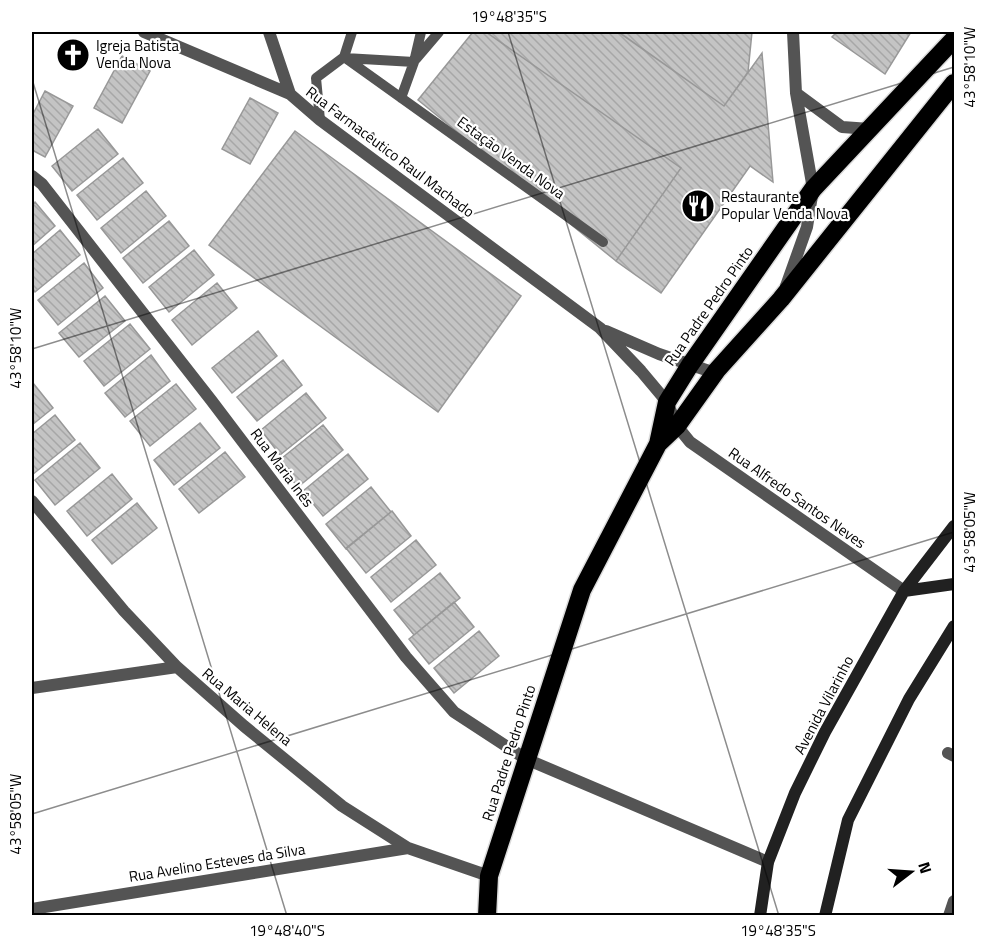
<svg xmlns="http://www.w3.org/2000/svg" width="986" height="947" font-family="'Titillium Web',sans-serif">
<style>
.building{fill:url(#building-back-hatch);stroke:#989898;stroke-width:1.5}
.lines{fill:none;stroke-linecap:round;stroke-linejoin:round}
.highway-casing{stroke:#dbdbdb;stroke-width:21}
.lane{stroke:#545454;stroke-width:10}
.street{stroke:#545454;stroke-width:12}
.secondary{stroke:#212121;stroke-width:12}
.highway{stroke:#000;stroke-width:18}
.ticks{fill:none;stroke:#000;stroke-width:1.5;stroke-opacity:0.45}
.labels{text-anchor:middle;stroke-width:4.5;stroke-linejoin:round;paint-order:stroke}
.poi-label{font-size:15px;fill:#000;stroke:#fff;text-anchor:start}
.street-label{font-size:15px;fill:#000;stroke:#fff}
.neatline{fill:none;stroke:#000;stroke-width:2}
.ticks-label{font-size:15px;text-anchor:middle;fill:#000}
</style>
<defs>
<pattern id="building-back-hatch" width="6" height="6" patternUnits="userSpaceOnUse" patternTransform="scale(1.5)"><rect width="6" height="6" fill="#c4c4c4"/><path d="M-1 5l2 2M0 0l6 6M5-1l2 2" fill="none" stroke="#a7a7a7"/></pattern>
</defs>
<rect width="100%" height="100%" fill="#fff"/>
<!-- building -->
<path class="building" d="M473,32H486L681,168L616,261L418,100Z
M486,32H618L724,106L762,53L773,182L750,166L661,293L616,261L681,168Z
M619,32H752L748,72L724,106Z
M837,32H911L885,74L832,37Z
M122,56L150,71L122,123L94,108Z
M45,91L73,106L45,157L32,150V116Z
M250,98L278,113L250,164L222,149Z
M98,129L118,154L72,191L52,166Z
M295,131L521,296L438,412L209,245Z
M123,158L143,183L97,220L77,195Z
M146,191L166,216L121,253L101,228Z
M35,202L55,226L32,246V205Z
M169,221L189,246L143,283L123,258Z
M60,230L80,255L35,292L32,288V254Z
M194,250L214,275L169,312L149,287Z
M84,263L103,288L58,325L38,300Z
M217,283L237,308L192,345L172,320Z
M105,296L125,321L79,357L59,333Z
M130,324L150,349L104,386L84,361Z
M258,331L277,356L232,393L212,368Z
M151,355L170,381L125,417L105,393Z
M283,360L302,385L257,421L237,397Z
M33,383L53,408L32,425V385Z
M176,384L196,409L150,446L130,421Z
M306,393L326,418L280,455L261,430Z
M55,415L75,440L32,475V434Z
M200,423L220,448L174,485L154,460Z
M323,425L343,450L298,487L277,462Z
M80,443L100,468L55,505L35,480Z
M225,452L245,477L199,513L179,489Z
M348,454L368,479L323,516L303,491Z
M112,474L132,499L87,536L67,511Z
M371,487L391,512L346,549L326,524Z
M137,503L157,528L112,564L92,540Z
M392,511L411,536L366,573L346,548Z
M416,540L436,565L391,602L371,577Z
M440,573L460,598L414,635L394,610Z
M454,602L474,627L429,664L409,639Z
M479,631L499,656L454,693L434,668Z"/>
<g class="lines">
<!-- highway casing -->
<g class="highway-casing">
<path id="highway" d="M658,444L667,402L690,365L813,189L954,39
M487,916L489,876L582,590L658,444L677,426L717,370L781,299L954,83"/>
</g>
<!-- lane -->
<path class="lane" d="M344,57L603,242
M345,58L414,62
M416,59L439,32
M401,98L414,62L421,32
M320,120L316,78L344,57L352,32"/>
<!-- street -->
<path class="street" d="M144,32L290,94L320,120L600,328L641,371L667,402L677,426L690,442L904,591
M269,32L290,94
M796,93L842,127L870,129
M32,176L42,184L211,400L406,657L454,712L526,759L768,862
M786,286L807,227L813,189L796,93L793,32
M606,331L659,354L715,373
M32,501L124,611L177,667L244,726L342,806L408,848L489,876
M32,688L177,667
M948,753L954,756
M32,909L408,848
M949,916L954,901"/>
<!-- secondary -->
<path class="secondary" d="M904,591L954,584
M760,916L768,862L795,793L825,732L904,591L954,526
M825,916L848,820L909,699L954,626"/>
<!-- highway -->
<use href="#highway" class="highway"/>
</g>
<!-- ticks -->
<path class="ticks" d="M508,32L779,916M32,79L287,916M32,349L954,67M32,814L954,532"/>
<!-- icons -->
<defs>
<g id="church-disc" transform="scale(1.725)"><circle r="9.5" fill="#000" stroke="#fff"/><path d="M-1.2-6h2.4v3.5h3.3v2.4h-3.3V6h-2.4V-.1h-3.3v-2.4h3.3Z" fill="#fff"/></g>
<g id="restaurant-disc" transform="scale(1.725)"><circle r="9.5" fill="#000" stroke="#fff"/><path d="M-5-6h1v4h1v-4h1v4h1v-4h1v5L-1.5 .5V6h-2V.5L-5-1ZM5-6V6H3V1.5H1.5Q1.5-4 5-6Z" fill="#fff"/></g>
</defs>
<g fill-rule="evenodd">
<use href="#church-disc" x="73" y="55"/>
<use href="#restaurant-disc" x="698" y="206"/>
</g>
<g class="labels">
<!-- poi labels -->
<g class="poi-label">
<text x="96" y="51">Igreja Batista<tspan x="96" dy="17">Venda Nova</tspan></text>
<text x="721" y="202">Restaurante<tspan x="721" dy="17">Popular Venda Nova</tspan></text>
</g>
<!-- street labels -->
<g class="street-label">
<text transform="translate(390 152) rotate(37)" y="5">Rua Farmacêutico Raul Machado</text>
<text transform="translate(511 158) rotate(36)" y="5">Estação Venda Nova</text>
<text transform="translate(709 306) rotate(-55)" y="5">Rua Padre Pedro Pinto</text>
<text transform="translate(282 468) rotate(53)" y="5">Rua Maria Inês</text>
<text transform="translate(797 498) rotate(35)" y="5">Rua Alfredo Santos Neves</text>
<text transform="translate(824 705) rotate(-62)" y="5">Avenida Vilarinho</text>
<text transform="translate(247 707) rotate(40)" y="5">Rua Maria Helena</text>
<text transform="translate(509 753) rotate(-72)" y="5">Rua Padre Pedro Pinto</text>
<text transform="translate(217 863) rotate(-9)" y="5">Rua Avelino Esteves da Silva</text>
</g>
</g>
<!-- border -->
<rect width="986" height="947" fill="none" stroke="#ffffff" stroke-width="66"/>
<!-- north arrow -->
<g transform="translate(911 872) rotate(73)" stroke="#ffffff" stroke-width="4.5" paint-order="stroke">
<path d="M0-4.5L10 22L0 15L-10 22Z" fill="#000000"/>
<text y="-9" font-size="16" font-weight="bold" text-anchor="middle" fill="#000000">N</text>
</g>
<rect x="33" y="33" width="920" height="881" class="neatline"/>
<g class="ticks-label">
<text x="509" y="22">19°48'35"S</text>
<text transform="translate(970 67) rotate(-90)" y="5">43°58'10"W</text>
<text transform="translate(16 348) rotate(-90)" y="5">43°58'10"W</text>
<text transform="translate(970 532) rotate(-90)" y="5">43°58'05"W</text>
<text transform="translate(16 814) rotate(-90)" y="5">43°58'05"W</text>
<text x="287" y="936">19°48'40"S</text>
<text x="778" y="936">19°48'35"S</text>
</g>
</svg>
